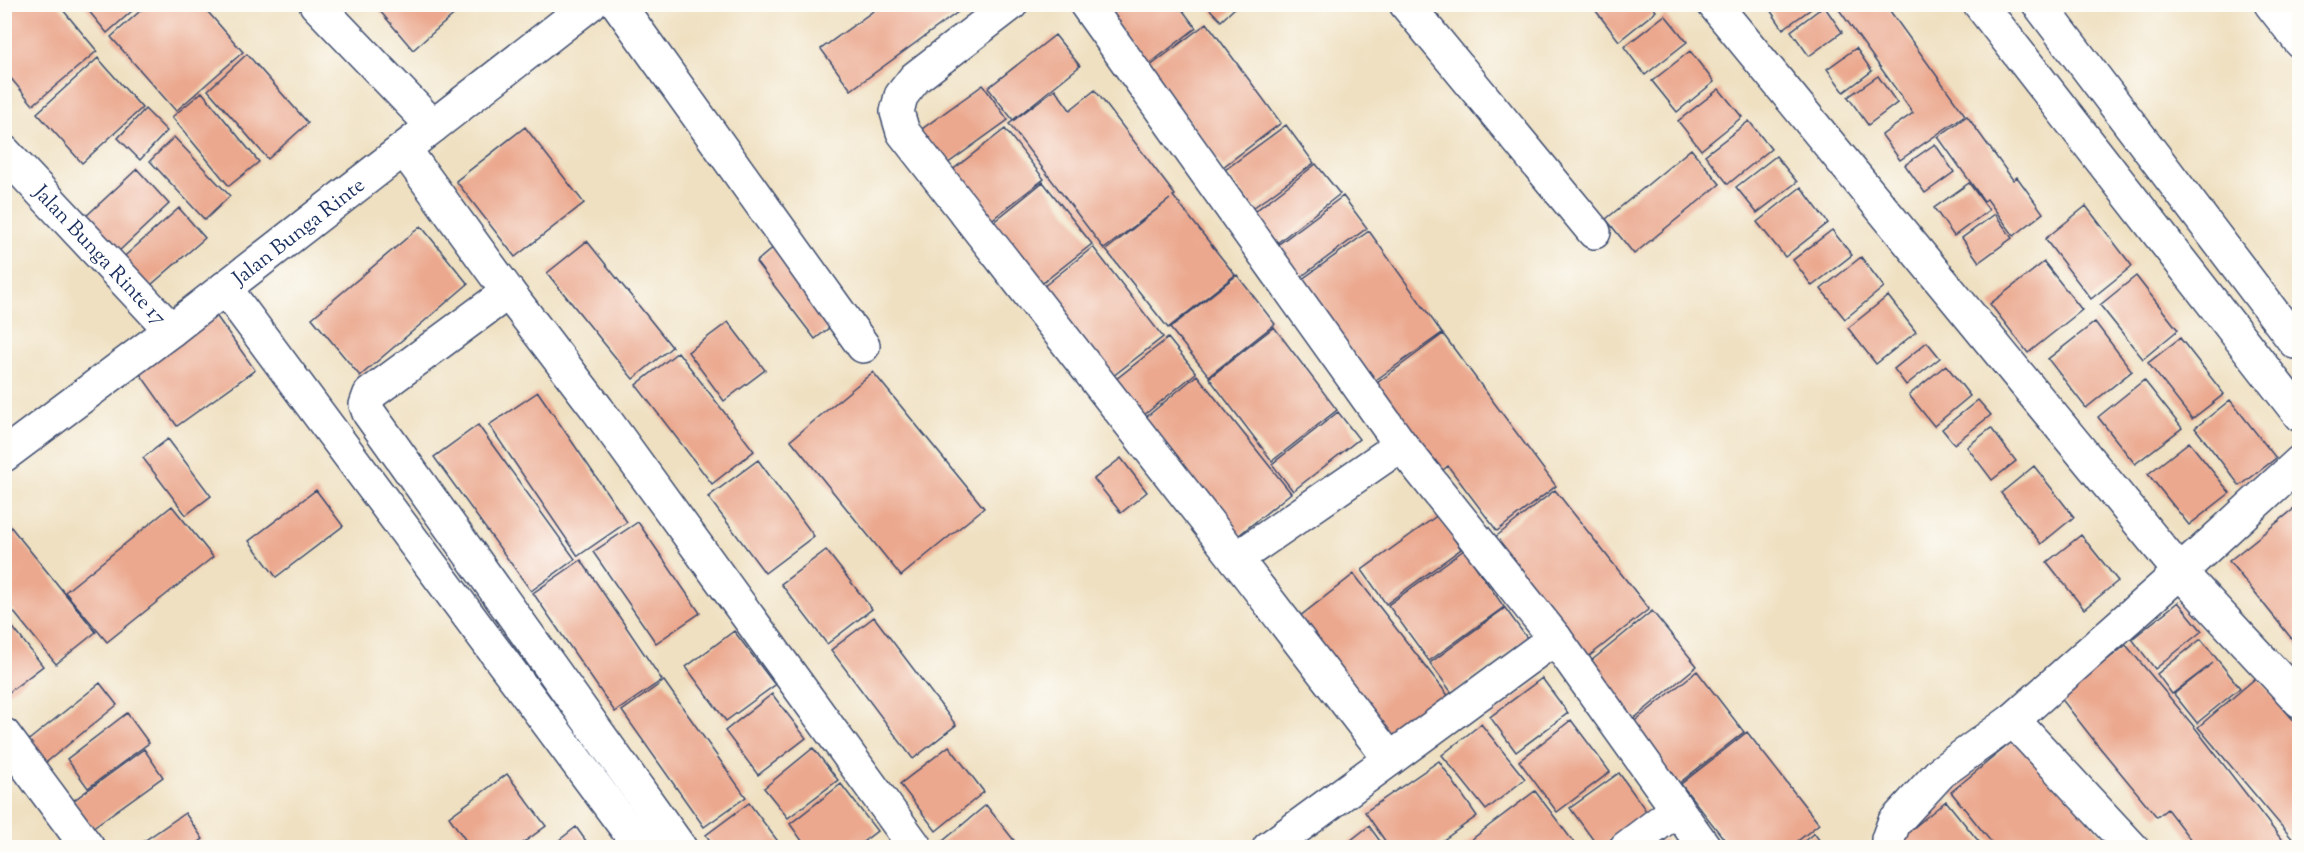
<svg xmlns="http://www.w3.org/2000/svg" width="2304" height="852" font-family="'Sorts Mill Goudy',serif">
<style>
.building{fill:#eba88e}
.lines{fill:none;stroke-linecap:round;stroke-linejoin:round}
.minor-casing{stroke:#3b4a6d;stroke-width:36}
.minor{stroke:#fff;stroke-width:33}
.labels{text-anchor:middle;stroke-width:4.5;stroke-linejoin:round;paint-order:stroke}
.street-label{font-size:21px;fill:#1b2f5e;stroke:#fdfcf7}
</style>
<rect width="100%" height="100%" fill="#fdfcf7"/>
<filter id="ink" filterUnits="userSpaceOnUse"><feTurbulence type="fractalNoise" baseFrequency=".0167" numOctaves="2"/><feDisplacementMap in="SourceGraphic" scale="12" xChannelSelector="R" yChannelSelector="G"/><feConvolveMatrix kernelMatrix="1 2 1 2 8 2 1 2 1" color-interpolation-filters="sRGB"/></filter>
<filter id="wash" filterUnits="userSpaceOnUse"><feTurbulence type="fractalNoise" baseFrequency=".008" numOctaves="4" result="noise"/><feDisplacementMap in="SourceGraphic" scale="24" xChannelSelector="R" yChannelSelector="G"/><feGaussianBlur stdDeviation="1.35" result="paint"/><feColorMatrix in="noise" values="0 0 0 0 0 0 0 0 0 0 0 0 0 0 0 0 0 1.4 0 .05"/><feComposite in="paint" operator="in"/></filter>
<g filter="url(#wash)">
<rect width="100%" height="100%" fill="#efe0c1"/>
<g id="blocks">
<!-- building -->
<path class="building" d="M18,4H58L97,51L33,105L4,70V16Z
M83,4H140L107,33Z
M148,4H201L243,52L176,111L111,37Z
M374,4H466L413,50Z
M883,4H959L962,9L851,90L821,49Z
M1110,4H1178L1196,28L1148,65L1105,8Z
M1205,4H1239L1221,21Z
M1604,4H1651L1656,11L1619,41L1596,11Z
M1766,4H1818L1783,29Z
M1835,4H1885L1965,115L1900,160L1882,135L1913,113Z
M1824,6L1842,32L1809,56L1791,31Z
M1665,15L1687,42L1645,75L1624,47Z
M1207,23L1281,123L1223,167L1149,67Z
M1055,35L1080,66L1013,120L988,88Z
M1856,48L1872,71L1844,92L1827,69Z
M1690,51L1714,82L1677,112L1652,81Z
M247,54L308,123L268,159L208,90Z
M98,58L142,108L82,163L37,113Z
M1878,76L1897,103L1868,125L1848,97Z
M983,85L1008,120L940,169L915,134Z
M1055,89L1070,110L1095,90L1175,195L1173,196L1235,275L1168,328L1106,250L1170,199L1104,249L1009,124Z
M1719,89L1742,117L1701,150L1678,121Z
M202,92L259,162L229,186L172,117Z
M145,109L167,131L140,160L118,138Z
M1967,116L2013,180L2017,177L2043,213L2014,236L1987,199L1984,201L1938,137Z
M1749,121L1771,149L1728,184L1705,155Z
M1286,125L1314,163L1253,208L1225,170Z
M525,127L584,203L515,257L456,181Z
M1005,129L1044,179L985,225L946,175Z
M174,137L230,196L205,220L150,161Z
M1935,144L1954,172L1925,193L1905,165Z
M1691,149L1720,184L1634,254L1606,219Z
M1776,156L1797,182L1757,213L1736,187Z
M1316,164L1340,194L1272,247L1249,216Z
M137,169L169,204L117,253L84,218Z
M1043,182L1092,244L1035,289L986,228Z
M1969,183L1989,210L1954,236L1934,208Z
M1801,187L1828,223L1785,257L1757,222Z
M1343,196L1367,228L1298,279L1275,247Z
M2086,206L2132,266L2091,299L2045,239Z
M179,208L205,238L144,291L118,262Z
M1995,214L2012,238L1979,262L1962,238Z
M421,226L468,284L360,376L312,318Z
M1832,230L1852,255L1812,286L1793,260Z
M1369,231L1442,333L1373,382L1301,280Z
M587,241L672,347L633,379L547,273Z
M775,246L834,324L815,339L756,262Z
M1093,247L1163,337L1108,380L1038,291Z
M1861,257L1884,287L1845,319L1821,289Z
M2044,262L2082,310L2028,353L1990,304Z
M1237,275L1275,324L1209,376L1170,328Z
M2136,276L2178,330L2143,359L2100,305Z
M1888,296L1916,332L1876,364L1848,328Z
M215,314L255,370L177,426L138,371Z
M728,322L765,370L724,401L688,352Z
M2095,322L2132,371L2086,408L2048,359Z
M1274,327L1337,410L1272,461L1209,378Z
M1443,334L1556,486L1497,531L1448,466L1438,474L1373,386Z
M1168,338L1196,373L1138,420L1110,384Z
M2180,338L2224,394L2192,419L2148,363Z
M1927,342L1940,358L1906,385L1894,369Z
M678,352L754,451L712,484L636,385Z
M1946,365L1970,396L1934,426L1909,395Z
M873,372L984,508L901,576L791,440Z
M1197,375L1291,493L1233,540L1139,423Z
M2144,380L2182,428L2135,464L2098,417Z
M538,392L627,522L578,556L489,425Z
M1978,400L1991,415L1954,444L1942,429Z
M2230,400L2276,458L2240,486L2195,428Z
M1338,412L1359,439L1293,491L1272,464Z
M478,425L575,559L531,591L434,457Z
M1991,428L2016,461L1992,480L1967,447Z
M168,439L211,496L186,515L143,458Z
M2189,442L2230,493L2189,525L2148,474Z
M1121,458L1147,492L1121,513L1094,479Z
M758,460L814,536L765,573L708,497Z
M2034,466L2074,517L2041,544L2001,493Z
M316,490L343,526L276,577L249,541Z
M1555,490L1649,609L1583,661L1489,542Z
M2300,504V649L2229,561Z
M172,506L213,557L107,642L65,592Z
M1438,515L1461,549L1386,604L1362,570Z
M6,521L96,632L56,664L4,600Z
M638,522L700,613L656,643L593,552Z
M2081,535L2118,581L2084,609L2047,562Z
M826,550L872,609L827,644L781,584Z
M1464,550L1504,607L1429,661L1388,605Z
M581,560L662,680L615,712L533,593Z
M1354,574L1450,698L1395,742L1299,617Z
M2178,602L2202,631L2155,669L2132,639Z
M1505,608L1527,638L1452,693L1430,663Z
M1652,611L1697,666L1631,721L1586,665Z
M4,616L43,666L4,696Z
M874,617L956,725L913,759L831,650Z
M734,631L775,685L726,721L686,667Z
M2201,639L2240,688L2197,723L2174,694L2213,663L2172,694L2157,674Z
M2126,645L2196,729L2288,848H2197L2167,809L2157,817L2096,743L2060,697Z
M1697,671L1744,732L1678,784L1631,724Z
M2257,677L2300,728V848L2198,727Z
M1542,678L1568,713L1516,752L1490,717Z
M664,681L746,797L704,827L622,711Z
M100,683L117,705L43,765L25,743Z
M772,694L806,738L758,775L725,731Z
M127,713L149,743L88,788L67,759Z
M1571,720L1610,772L1557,812L1519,761Z
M1481,724L1525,779L1486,810L1442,755Z
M1747,732L1819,824L1789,848H1731L1681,784Z
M2019,736L2108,843L2102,848H1996L1951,792Z
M949,746L984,792L936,831L900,784Z
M813,748L838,780L788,818L764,788Z
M144,749L163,777L92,828L73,801Z
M1439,761L1477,816L1432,848H1390L1365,812Z
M1619,773L1647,812L1599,848L1570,808Z
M507,774L546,826L516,848H471L449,817Z
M841,784L877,831L855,848H807L790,824Z
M1535,791L1578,848H1461L1490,825Z
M1946,801L1980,843L1975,848H1907L1900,839Z
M749,803L783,848H715L706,835Z
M986,805L1020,848H938L937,846Z
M185,813L203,839L191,848H134Z
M1369,826L1385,848H1341Z
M576,827L591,848H549Z
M1814,833L1825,848H1796Z
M1663,838L1670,848H1651Z"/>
</g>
</g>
<g filter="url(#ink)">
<use href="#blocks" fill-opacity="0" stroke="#3b4a6d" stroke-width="1.5"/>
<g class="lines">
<!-- minor casing -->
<g class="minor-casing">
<g id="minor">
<path d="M316,4L433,126"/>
<path d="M618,4L863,346"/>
<path d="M1011,4L915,78L901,96L897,112L903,132L1236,559L1390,759"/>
<path d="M1086,4L1401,445L1555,638L1705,848"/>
<path d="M1406,4L1594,232"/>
<path d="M1714,4L2180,572L2300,701"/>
<path d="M1980,4L2300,415"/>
<path d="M2039,4L2295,342L2300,339"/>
<path d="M2271,4L2300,41"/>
<path d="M404,149L508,292L598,410L916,848"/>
<path id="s1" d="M4,152L171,330"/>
<path d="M225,288L641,848"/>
<path d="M508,292L370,394L366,405L369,413L680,848"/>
<path id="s2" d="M4,455L171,330L590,4"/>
<path d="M1236,559L1401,445"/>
<path d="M2013,720L2132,848"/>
<path d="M4,735L88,848"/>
<path d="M1269,848L1555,638"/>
<path d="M1626,848L1676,810"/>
<path d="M1888,848V839L1894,823L1941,772L2013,720L2180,572L2300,462"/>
</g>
</g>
<!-- minor -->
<use href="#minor" class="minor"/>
</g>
</g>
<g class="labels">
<!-- street labels -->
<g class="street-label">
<text dy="7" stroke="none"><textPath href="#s2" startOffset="370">Jalan Bunga Rinte</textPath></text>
<text dy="7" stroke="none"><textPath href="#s1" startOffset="141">Jalan Bunga Rinte 17</textPath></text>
</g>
</g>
<!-- margin -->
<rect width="2304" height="852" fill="none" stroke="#fdfcf7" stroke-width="24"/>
</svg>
